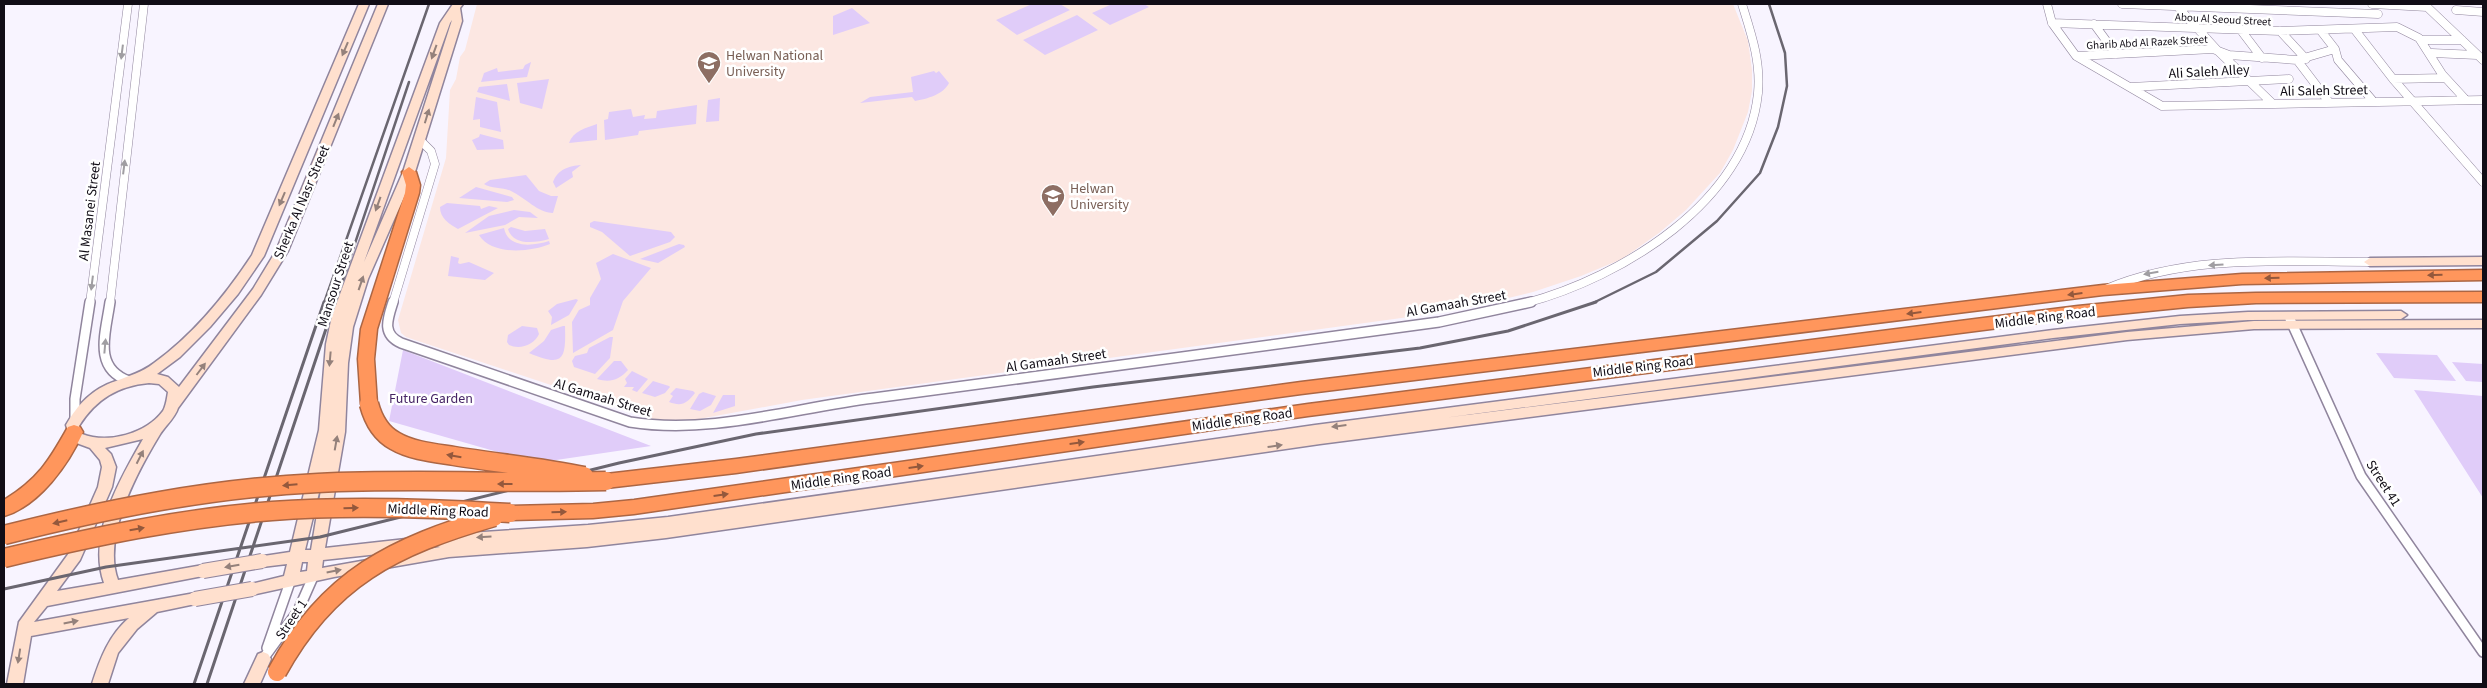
<svg xmlns="http://www.w3.org/2000/svg" width="2487" height="688" font-family="'Source Sans 3',sans-serif">
<style>
.education{fill:#fce7e2}
.green{fill:#e0ccf9}
.lines{fill:none;stroke-linecap:round;stroke-linejoin:round}
.street-far1-casing{stroke:#90859d;stroke-width:9}
.street-casing{stroke:#90859d;stroke-width:12}
.secondary-casing{stroke:#90859d;stroke-width:3}
.highway-casing{stroke:#ac6644;stroke-width:3}
.street-far1{stroke:#fff;stroke-width:8}
.street{stroke:#fff;stroke-width:9}
.secondary{fill:#ffe0ce;fill-rule:evenodd}
.highway{fill:#ff965c;fill-rule:evenodd}
.rail-far1{stroke:#6a6670;stroke-width:2.5}
.rail{stroke:#6a6670;stroke-width:3}
.secondary-bridge-casing{stroke:#90859d;stroke-width:16;stroke-linecap:butt}
.highway-bridge-casing{stroke:#ac6644;stroke-width:21;stroke-linecap:butt}
.secondary-bridge{stroke:#ffe0ce;stroke-width:14}
.highway-bridge{stroke:#ff965c;stroke-width:18}
.oneway{fill:#94817b}
.oneway2{fill:#a09ea2}
.oneway3{fill:#94583c}
.labels{text-anchor:middle;stroke-width:5;stroke-linejoin:round;paint-order:stroke}
.far-street-label{font-size:11px;fill:#110d16;stroke:#fff}
.education-label{font-size:14px;fill:#785e54;stroke:#fff;text-anchor:start}
.street-label{font-size:14px;fill:#110d16;stroke:#fff}
.park-label{font-size:14px;fill:#462465;stroke:#fff}
</style>
<rect width="100%" height="100%" fill="#f8f4ff"/>
<!-- education -->
<path class="education" d="M477,4H1733L1748,41L1752,70V91L1748,112L1733,150L1720,173L1686,210L1659,233L1622,259L1581,276L1533,292L1467,308L1416,316L802,400L699,419L659,421L406,337L401,333L398,320L446,158L450,90L456,79L460,57L465,50Z"/>
<!-- green -->
<path class="green" d="M1032,4H1060L1070,10L1017,35L996,20Z
M1112,4H1144L1149,7L1110,25L1092,13Z
M852,8L870,23L833,35V16Z
M1077,15L1098,30L1045,55L1023,40Z
M531,62L527,77L481,82L484,73L497,68L498,72L523,69L525,65Z
M934,71L936,73L939,71L949,83C944,94 927,99 915,101L912,97L860,103L870,97L913,92L911,77Z
M549,79L542,109L520,103L517,83Z
M507,84L510,101L477,92L479,87Z
M476,97L497,102L501,132L480,127V119L473,120Z
M720,98L719,121L706,122L708,100Z
M697,105L696,124L639,131L638,135L605,140L604,120L608,119L609,112L631,109L633,117L645,115L644,119L656,118L657,111Z
M597,124V140L569,143C573,131 586,128 597,124Z
M480,134L503,140L504,149L477,150L472,140L479,137Z
M581,165L572,172L573,177L556,188L553,182C558,169 569,166 581,165Z
M526,175L539,191L551,196H558L553,213C538,213 526,198 511,191C503,187 491,189 484,184L490,180Z
M476,187L512,197L514,200L507,202L459,198Z
M447,203L480,206L481,209L489,206L498,208L458,229C449,224 440,218 440,207Z
M514,210L530,212L538,218L519,217L505,225L465,233L489,216Z
M594,221L671,232L675,237L670,242L630,256L602,232L590,227V223Z
M511,227L525,231L545,229L549,239C535,243 513,246 508,229Z
M504,228C508,249 533,246 549,241L550,244C531,252 492,256 479,235Z
M679,244L684,245L685,247L658,263L640,259Z
M613,254L651,268L623,301L613,330L573,353L572,322L579,310L590,305V298L601,279L596,263Z
M451,256L459,258L458,263L460,264L469,262L494,273L485,280L448,276Z
M576,299L578,300L569,315L551,325L552,317L548,311L557,304Z
M522,326L537,328L539,334C534,345 520,350 509,345L507,342L508,335Z
M563,326H565C566,359 564,368 529,353L544,341L551,330Z
M610,337H613L610,358L595,374L574,367L572,361L575,356L587,353L589,348Z
M403,350L651,446L536,463L389,421Z
M2376,353L2437,355L2456,381L2394,378Z
M614,361H621L628,370C619,380 610,383 597,379Z
M2452,362L2483,364V382L2466,381Z
M632,371L648,379L637,392L632,390L634,387H624L627,383L625,379Z
M653,381L669,386L670,387L665,393L655,397L642,393Z
M676,388L693,391L695,393C687,403 682,407 669,402L673,396L670,394Z
M2414,390L2483,396V498Z
M703,392L716,396L711,405L700,411L690,409L699,394Z
M723,395H735V406L713,413Z"/>
<g class="lines">
<!-- street-far1 casing -->
<g class="street-far1-casing">
<path id="street-far1" d="M2047,4L2052,23L2076,56L2162,106L2483,100
M2122,4L2378,14
M2372,4L2427,7
M2424,4L2483,60
M2177,6L2217,50L2273,104
M2456,10L2483,12
M2052,23L2280,31L2397,27L2419,38L2442,74L2465,99
M2094,24L2116,54
M2240,29L2262,58
M2355,30L2393,79L2483,182
M2280,31L2306,59
M2321,31L2335,49L2338,60L2373,101
M2421,40H2462
M2432,53L2477,55
M2077,56L2213,49L2229,55L2297,60L2335,49
M2297,60L2329,102
M2393,79L2445,78
M2130,87L2289,79
M2106,289C2189,254 2281,262 2370,262
M90,303L128,4
M110,303L144,4
M393,303L435,164L431,151L420,140
M1526,303C1622,277 1747,202 1758,93C1761,61 1751,33 1742,4"/>
</g>
<!-- street casing -->
<g class="street-casing">
<path id="street" d="M110,302C106,332 92,368 129,381
M393,302C388,318 381,334 401,343L630,422C711,435 793,408 874,398C1062,373 1251,348 1439,322L1531,302
M2290,319L2361,476L2483,652
M75,421V399L90,302
M267,648L290,582
M263,659L298,611L313,577"/>
</g>
<!-- secondary casing -->
<g class="secondary-casing">
<path id="secondary" d="M359,4H369L264,256L238,294L210,327L180,357L157,374L168,377L179,387L253,289L276,251L378,4H388L288,251L261,295L178,408C175,418 164,427 159,436C136,474 102,537 118,580L203,565L208,567L210,571L208,575L47,606L34,622L195,593L200,595L202,599L200,603L157,612L137,629L118,653L108,684H92C100,659 109,635 129,618L31,636L23,684H7L19,622L69,553L98,487L102,467L100,460L90,448L71,441L66,425C78,404 92,389 116,381C131,375 141,373 154,363C194,334 225,296 252,255ZM149,383L159,384L168,392C167,398 166,406 163,411C146,434 108,444 82,434L79,426C96,399 118,386 149,383ZM143,439C120,479 87,535 104,583L57,591L80,560L112,487L116,467L111,454L105,448Z
M453,4H463L460,8L462,21L415,172L368,279L353,327L348,363L345,432L325,548L406,539L411,541L413,545L411,549L406,551L323,560L322,568L440,547L433,545L431,541L433,537L438,535L588,525L668,517L1315,425L2053,330L2180,316L2248,312L2401,311L2407,315L2401,319L2248,320L2180,324L2053,338L1443,418L2127,332L2254,321L2483,320V328L2254,329L2127,340L1320,444L666,538L587,547L449,557L334,577L252,595L247,593L245,589L247,585L284,576L287,564L262,567L257,565L255,561L257,557L290,552L319,430L326,344L332,316L440,23ZM452,20L403,172L364,262L450,23ZM324,472L311,550H305ZM308,562L307,571L300,572L302,562Z
M2483,257V265L2370,266L2364,262L2370,258Z
M263,652L268,654L271,659L260,684H244L258,654Z"/>
</g>
<!-- highway casing -->
<g class="highway-casing">
<path id="highway" d="M409,167L416,172L420,185L419,193L377,329L374,359L377,404L375,408L369,410L363,408L361,404L358,359L361,329L405,193L406,185L402,172Z
M2483,270V280L2242,284L2103,295L1301,394L736,473L606,488L600,486L597,481L600,476L606,474L736,459L1301,382L2103,285L2242,274Z
M2483,292V302L2256,303L2188,307L2078,318L1308,416L634,514L593,518L510,520L504,518L501,513L504,508L510,506L593,504L634,500L1308,404L2078,306L2188,295L2256,293Z
M74,425L80,427L83,432C69,464 39,506 4,516V500C38,479 49,461 68,427Z"/>
</g>
<!-- street-far1 -->
<use href="#street-far1" class="street-far1"/>
<!-- street -->
<use href="#street" class="street"/>
<!-- secondary -->
<use href="#secondary" class="secondary"/>
<!-- highway -->
<use href="#highway" class="highway"/>
<!-- rail-far1 -->
<path class="rail-far1" d="M324,303L429,4
M335,303L409,82
M1593,303L1656,272L1717,221L1760,173L1778,127L1787,86L1785,53L1769,4"/>
<!-- rail -->
<path class="rail" d="M4,589L106,567L320,537L619,463L756,434L1093,387L1420,348L1508,331L1596,302
M194,684L324,302
M207,684L335,302"/>
<!-- secondary-bridge casing -->
<g class="secondary-bridge-casing">
<path id="secondary-bridge" d="M203,571L262,561
M195,599L252,589"/>
</g>
<!-- highway-bridge casing -->
<g class="highway-bridge-casing">
<path id="highway-bridge" d="M369,404C373,419 380,433 395,441C412,451 435,453 454,456C497,463 541,467 584,476
M4,535C107,509 211,488 318,483C414,478 510,484 606,481
M4,558C92,537 181,518 272,511C351,505 431,508 510,513
M277,672C328,578 394,546 494,517"/>
</g>
<!-- secondary-bridge -->
<use href="#secondary-bridge" class="secondary-bridge"/>
<!-- highway-bridge -->
<use href="#highway-bridge" class="highway-bridge"/>
</g>
<!-- one-way arrows -->
<defs><path id="oneway-solid" d="M-6-.8H1V-3.2L6.5 0L1 3.2V.8H-6Z" transform="scale(1.25)"/></defs>
<g class="oneway">
<use href="#oneway-solid" transform="translate(345 49) rotate(113)"/>
<use href="#oneway-solid" transform="translate(434 52) rotate(110)"/>
<use href="#oneway-solid" transform="translate(427 116) rotate(-73)"/>
<use href="#oneway-solid" transform="translate(336 120) rotate(-68)"/>
<use href="#oneway-solid" transform="translate(282 199) rotate(113)"/>
<use href="#oneway-solid" transform="translate(378 204) rotate(110)"/>
<use href="#oneway-solid" transform="translate(361 283) rotate(-71)"/>
<use href="#oneway-solid" transform="translate(330 359) rotate(95)"/>
<use href="#oneway-solid" transform="translate(201 369) rotate(-53)"/>
<use href="#oneway-solid" transform="translate(1339 426) rotate(173)"/>
<use href="#oneway-solid" transform="translate(336 443) rotate(-80)"/>
<use href="#oneway-solid" transform="translate(1275 446) rotate(-8)"/>
<use href="#oneway-solid" transform="translate(140 457) rotate(-63)"/>
<use href="#oneway-solid" transform="translate(484 537) rotate(176)"/>
<use href="#oneway-solid" transform="translate(232 566) rotate(170)"/>
<use href="#oneway-solid" transform="translate(334 571) rotate(-11)"/>
<use href="#oneway-solid" transform="translate(71 622) rotate(-11)"/>
<use href="#oneway-solid" transform="translate(19 656) rotate(99)"/>
</g>
<g class="oneway2">
<use href="#oneway-solid" transform="translate(122 52) rotate(97)"/>
<use href="#oneway-solid" transform="translate(124 167) rotate(-83)"/>
<use href="#oneway-solid" transform="translate(2216 265) rotate(176)"/>
<use href="#oneway-solid" transform="translate(2151 273) rotate(170)"/>
<use href="#oneway-solid" transform="translate(92 283) rotate(97)"/>
<use href="#oneway-solid" transform="translate(105 346) rotate(-85)"/>
</g>
<g class="oneway3">
<use href="#oneway-solid" transform="translate(2435 275) rotate(179)"/>
<use href="#oneway-solid" transform="translate(2272 278) rotate(178)"/>
<use href="#oneway-solid" transform="translate(2075 294) rotate(173)"/>
<use href="#oneway-solid" transform="translate(1914 313) rotate(173)"/>
<use href="#oneway-solid" transform="translate(1077 443) rotate(-8)"/>
<use href="#oneway-solid" transform="translate(454 456) rotate(-170)"/>
<use href="#oneway-solid" transform="translate(916 467) rotate(-8)"/>
<use href="#oneway-solid" transform="translate(505 484) rotate(-180)"/>
<use href="#oneway-solid" transform="translate(290 485) rotate(175)"/>
<use href="#oneway-solid" transform="translate(721 495) rotate(-8)"/>
<use href="#oneway-solid" transform="translate(351 508) rotate(-2)"/>
<use href="#oneway-solid" transform="translate(559 512) rotate(-2)"/>
<use href="#oneway-solid" transform="translate(60 522) rotate(167)"/>
<use href="#oneway-solid" transform="translate(137 529) rotate(-10)"/>
</g>
<!-- icons -->
<defs>
<g id="university-pin" transform="scale(1.25)"><path d="M0 17L-7.5 6A9.5 9.5 0 1 1 7.5 6Z" fill="#8d6e63" stroke="#fff"/><path d="M0-5L7-2L0 1L-7-2ZM-4 1L0 2.5L4 1V4Q0 6-4 4Z" fill="#fff"/></g>
</defs>
<g fill-rule="evenodd">
<use href="#university-pin" x="709" y="63"/>
<use href="#university-pin" x="1053" y="196"/>
</g>
<g class="labels">
<!-- far-street labels -->
<g class="far-street-label">
<text transform="translate(2223 19) rotate(3)" y="4">Abou Al Seoud Street</text>
<text transform="translate(2147 42) rotate(-3)" y="4">Gharib Abd Al Razek Street</text>
</g>
<!-- education labels -->
<g class="education-label">
<text x="726" y="60">Helwan National<tspan x="726" dy="16">University</tspan></text>
<text x="1070" y="193">Helwan<tspan x="1070" dy="16">University</tspan></text>
</g>
<!-- street labels -->
<g class="street-label">
<text transform="translate(2209 71) rotate(-3)" y="5">Ali Saleh Alley</text>
<text transform="translate(2324 90) rotate(-1)" y="5">Ali Saleh Street</text>
<text transform="translate(301 202) rotate(-67)" y="5">Sherka Al Nasr Street</text>
<text transform="translate(89 211) rotate(-83)" y="5">Al Masanei Street</text>
<text transform="translate(335 284) rotate(-72)" y="5">Mansour Street</text>
<text transform="translate(1456 303) rotate(-10)" y="5">Al Gamaah Street</text>
<text transform="translate(2045 317) rotate(-7)" y="5">Middle Ring Road</text>
<text transform="translate(1056 360) rotate(-8)" y="5">Al Gamaah Street</text>
<text transform="translate(1643 366) rotate(-7)" y="5">Middle Ring Road</text>
<text transform="translate(603 397) rotate(17)" y="5">Al Gamaah Street</text>
<text transform="translate(1242 419) rotate(-8)" y="5">Middle Ring Road</text>
<text transform="translate(841 478) rotate(-8)" y="5">Middle Ring Road</text>
<text transform="translate(2384 483) rotate(57)" y="5">Street 41</text>
<text transform="translate(438 510) rotate(2)" y="5">Middle Ring Road</text>
<text transform="translate(291 619) rotate(-56)" y="5">Street 1</text>
</g>
<!-- park labels -->
<g class="park-label">
<text x="431" y="403">Future Garden</text>
</g>
</g>
<!-- border -->
<rect width="2487" height="688" fill="none" stroke="#110d16" stroke-width="10"/>
</svg>
